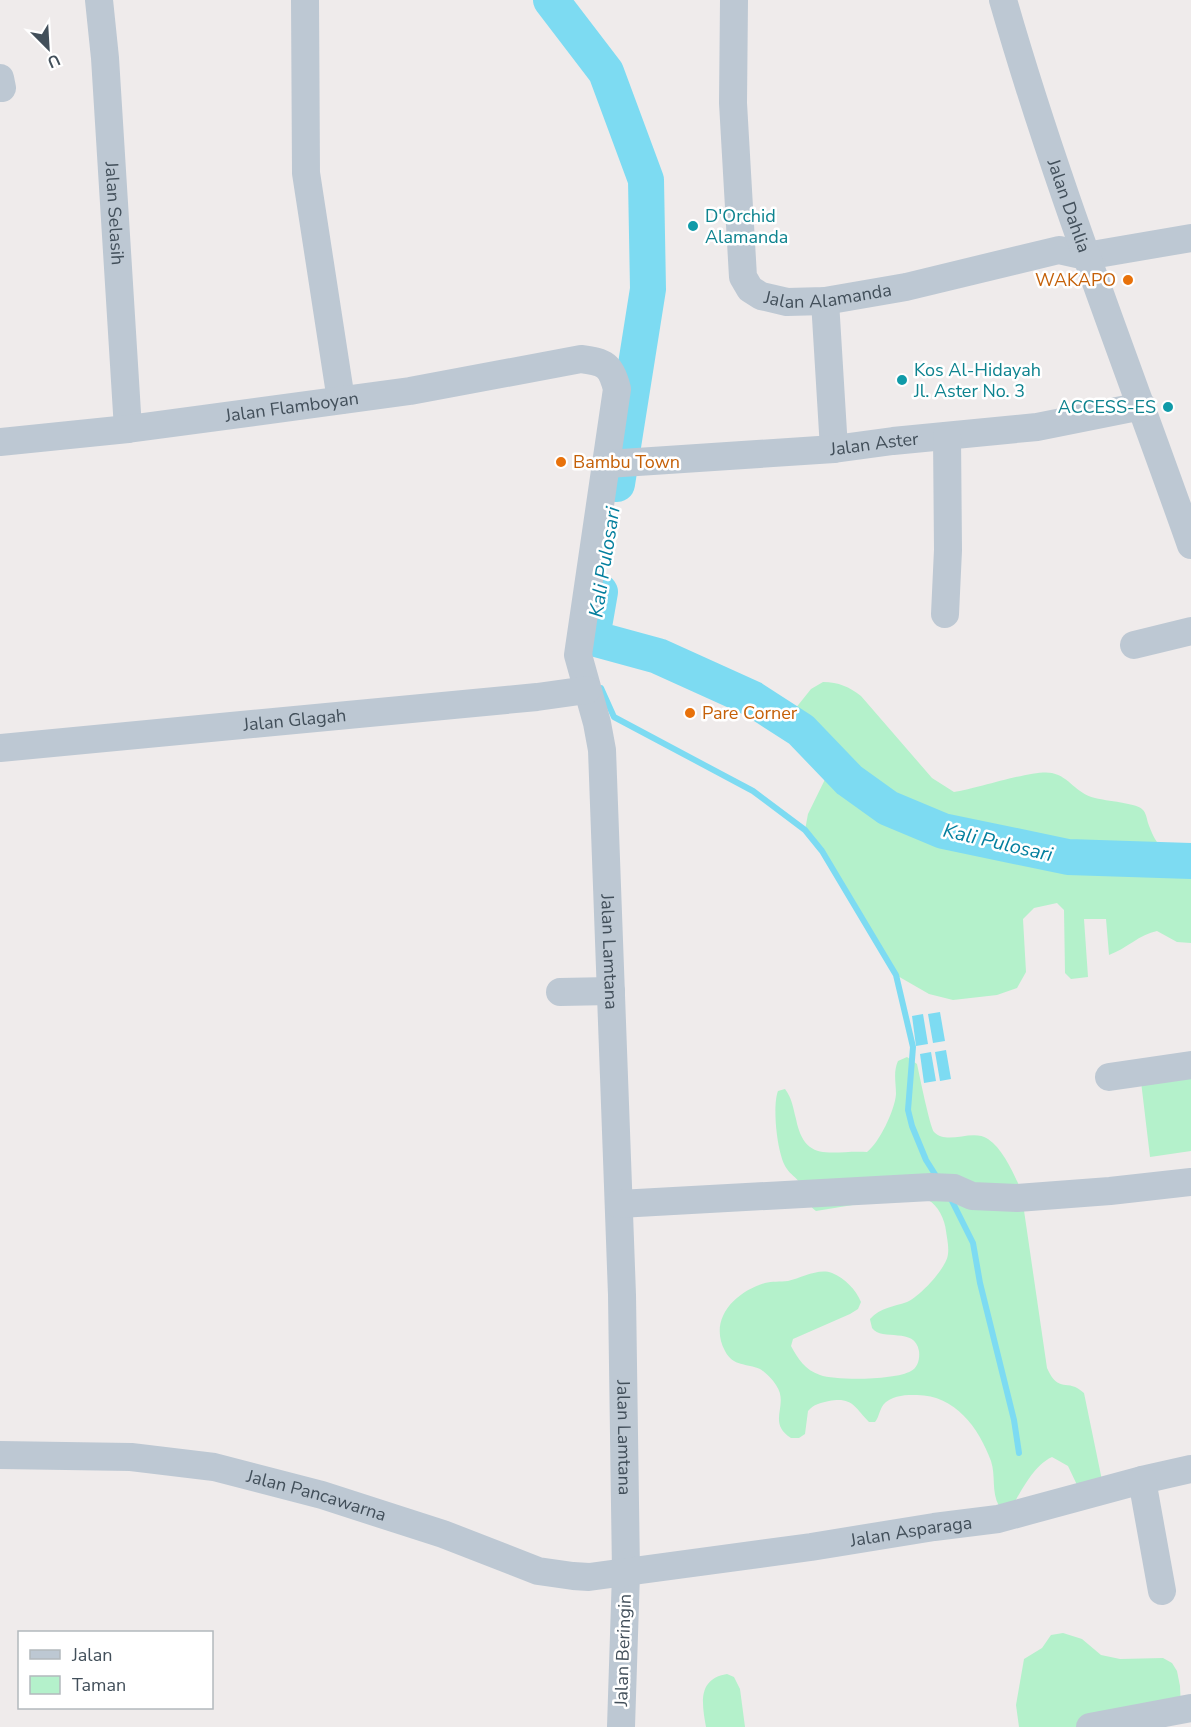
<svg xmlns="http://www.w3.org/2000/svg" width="1191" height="1727" font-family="'Nunito Sans',sans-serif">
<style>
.green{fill:#b4f1cb}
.water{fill:#7ddbf2}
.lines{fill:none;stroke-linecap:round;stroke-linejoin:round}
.stream{stroke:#7ddbf2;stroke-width:6}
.river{stroke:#7ddbf2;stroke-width:36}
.minor{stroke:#bdc8d3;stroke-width:28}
.culture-dot{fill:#0f9aa8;stroke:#fff;stroke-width:2}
.food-dot{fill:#e8710a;stroke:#fff;stroke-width:2}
.labels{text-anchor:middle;stroke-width:5;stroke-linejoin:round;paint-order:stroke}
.street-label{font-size:18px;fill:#424f5a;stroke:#fff}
.culture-label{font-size:18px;fill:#0d838f;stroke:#fff;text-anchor:start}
.food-label{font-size:18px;fill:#c56008;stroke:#fff;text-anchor:start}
.water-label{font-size:20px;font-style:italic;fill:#037f9e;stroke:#fff}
</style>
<rect width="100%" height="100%" fill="#efebeb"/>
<!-- green -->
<path class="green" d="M823,682C839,682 849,687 861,696L932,778L954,792C977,789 1033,769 1052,773C1070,777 1075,793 1095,798C1105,801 1138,803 1143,810C1146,813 1147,819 1148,823C1156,845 1164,857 1191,853V943L1177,942L1157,931C1140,934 1126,949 1109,955L1106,919H1084L1088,977L1071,979L1065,973L1064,910L1057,903L1034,908L1023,919L1026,972L1017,988L997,995L953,1000L929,994L896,975L822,851L805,830L808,814L833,763L801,730L787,719L811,689Z
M907,1057L917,1064C919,1073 930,1128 934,1132C948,1146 972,1128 988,1139C1003,1149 1014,1174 1021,1190L1047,1368C1059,1395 1067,1377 1084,1393L1104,1490L1078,1487L1068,1466L1052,1457C1033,1466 1023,1489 1012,1506H999C991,1491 996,1476 991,1461C979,1428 955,1395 917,1395C906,1395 895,1395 886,1402C879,1408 880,1416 875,1422H869C854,1407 853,1397 829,1401C820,1403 814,1404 808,1411L805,1434L799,1438H791C766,1422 790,1405 776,1385C773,1380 765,1372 760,1369C747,1363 733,1367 725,1351C708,1319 735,1292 765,1283C772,1281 780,1282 788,1281C802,1278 818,1268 832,1273C845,1278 856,1290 861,1302L858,1309L850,1314L793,1339L791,1346C798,1359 805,1370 820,1375C837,1381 896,1380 911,1371C918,1368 920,1358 919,1351C915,1326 882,1342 872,1328C872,1327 870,1320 870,1319C881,1307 893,1307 907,1302C919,1297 947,1268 948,1254C949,1247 947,1238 946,1231C945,1220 938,1205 928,1200L871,1202L816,1211C807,1205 805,1192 800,1183C796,1177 790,1174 787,1169C777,1156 772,1106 778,1091L785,1089C792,1098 793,1108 796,1119C805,1164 830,1150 867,1152C879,1143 895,1110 896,1094C896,1082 893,1072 898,1061Z
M1191,1065V1151L1150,1157L1140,1073Z
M1063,1633L1082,1639L1101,1655L1120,1659L1163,1658L1172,1663L1177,1671L1180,1686L1181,1709L1090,1727H1019L1016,1705L1024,1659L1042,1648L1051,1635Z
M727,1674L734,1677L740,1689L745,1727H706C702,1704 697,1679 727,1674Z"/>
<!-- water -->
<path class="water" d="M940,1012L945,1041L933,1043L928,1014Z
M923,1014L928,1044L916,1046L912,1016Z
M946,1050L951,1079L940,1081L935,1052Z
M931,1052L936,1081L924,1083L920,1054Z"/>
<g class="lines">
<!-- stream -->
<path class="stream" d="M601,688L614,717L753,791L805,830L822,851L896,975L913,1047L908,1110L912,1126L926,1160L938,1179
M950,1197L973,1243L980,1283L1014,1420L1019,1453"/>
<!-- river -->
<path class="river" d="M551,0L606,72L646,180L648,289L617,484
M600,592L592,638L658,656L753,699L801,730L849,780L888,808L943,831L1068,857L1191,861"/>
<!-- minor -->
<g class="minor">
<path id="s1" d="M99,0L105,58L128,429"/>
<path d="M305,0L306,173L341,400"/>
<path id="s2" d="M734,0L733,103L743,277L750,289L761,296L787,302L825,301L906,287L1059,250L1086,256L1191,238"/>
<path id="s3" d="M1003,0C1056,185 1127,364 1191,545"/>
<path d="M0,78L2,88"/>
<path d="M825,301L834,449"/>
<path id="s4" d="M0,442L128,429L410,391L581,359C605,362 611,365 617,389L578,655L597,723L602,750L622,1295L626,1573L621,1727"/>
<path id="s5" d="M607,464L834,449L893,441L1037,427L1142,406"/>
<path d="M945,614L948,550L947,436"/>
<path d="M1134,645L1191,631"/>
<path id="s6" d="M0,748L537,697L587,690"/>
<path d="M560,992L611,991"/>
<path d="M1109,1077L1191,1065"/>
<path d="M619,1204L931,1187L954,1188L972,1196L1017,1198L1110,1191L1191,1182"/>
<path id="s7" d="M0,1455L131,1457L214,1467L322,1495L443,1534L538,1571L573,1576L589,1577L811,1547L934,1527L998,1519L1142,1480L1191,1469"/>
<path d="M1142,1480L1162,1591"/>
<path d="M1090,1727L1191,1708"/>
</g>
</g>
<!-- markers -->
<g class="culture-dot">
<circle cx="693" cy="226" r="6"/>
<circle cx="902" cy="380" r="6"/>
<circle cx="1168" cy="407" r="6"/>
</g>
<g class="food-dot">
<circle cx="1128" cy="280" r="6"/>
<circle cx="561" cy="462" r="6"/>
<circle cx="690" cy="713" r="6"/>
</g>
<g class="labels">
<!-- street labels -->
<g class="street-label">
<text dy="6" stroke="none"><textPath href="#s3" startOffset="216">Jalan Dahlia</textPath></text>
<text dy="6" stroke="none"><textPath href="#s1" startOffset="214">Jalan Selasih</textPath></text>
<text dy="6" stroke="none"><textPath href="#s2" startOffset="372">Jalan Alamanda</textPath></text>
<text dy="6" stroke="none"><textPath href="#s4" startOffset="294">Jalan Flamboyan</textPath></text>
<text dy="6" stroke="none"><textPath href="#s5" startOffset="268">Jalan Aster</textPath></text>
<text dy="6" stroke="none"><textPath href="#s6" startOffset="296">Jalan Glagah</textPath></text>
<text dy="6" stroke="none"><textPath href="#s4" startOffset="1208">Jalan Lamtana</textPath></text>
<text dy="6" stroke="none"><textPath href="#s4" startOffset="1694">Jalan Lamtana</textPath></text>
<text dy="6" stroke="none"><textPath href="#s7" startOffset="321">Jalan Pancawarna</textPath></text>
<text dy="6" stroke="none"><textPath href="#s7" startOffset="932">Jalan Asparaga</textPath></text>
<text transform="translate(623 1650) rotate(-88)" y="6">Jalan Beringin</text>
</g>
<!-- culture labels -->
<g class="culture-label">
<text x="705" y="222">D'Orchid<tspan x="705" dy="21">Alamanda</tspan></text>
<text x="914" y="376">Kos Al-Hidayah<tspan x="914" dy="21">Jl. Aster No. 3</tspan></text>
<text x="1156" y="413" text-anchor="end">ACCESS-ES</text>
</g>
<!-- food labels -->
<g class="food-label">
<text x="1116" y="286" text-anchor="end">WAKAPO</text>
<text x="573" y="468">Bambu Town</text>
<text x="702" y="719">Pare Corner</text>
</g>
<!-- water labels -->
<g class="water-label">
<text transform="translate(604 562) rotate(-81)" y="7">Kali Pulosari</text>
<text transform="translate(998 842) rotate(13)" y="7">Kali Pulosari</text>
</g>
</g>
<!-- legend -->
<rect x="18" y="1631" width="195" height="78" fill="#ffffff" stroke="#b3b9bd" stroke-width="1.5"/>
<rect x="30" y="1650" width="30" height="9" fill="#bdc8d3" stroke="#b3b9bd" stroke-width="1.5"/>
<text x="72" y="1661" font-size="18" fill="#424f5a">Jalan</text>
<rect x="30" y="1676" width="30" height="18" fill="#b4f1cb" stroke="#b3b9bd" stroke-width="1.5"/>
<text x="72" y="1691" font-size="18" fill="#424f5a">Taman</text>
<!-- north arrow -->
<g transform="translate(48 48) rotate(156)" stroke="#ffffff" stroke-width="4.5" paint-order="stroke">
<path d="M0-4.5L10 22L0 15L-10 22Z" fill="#424f5a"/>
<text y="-9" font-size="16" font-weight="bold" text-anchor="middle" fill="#424f5a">U</text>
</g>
</svg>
